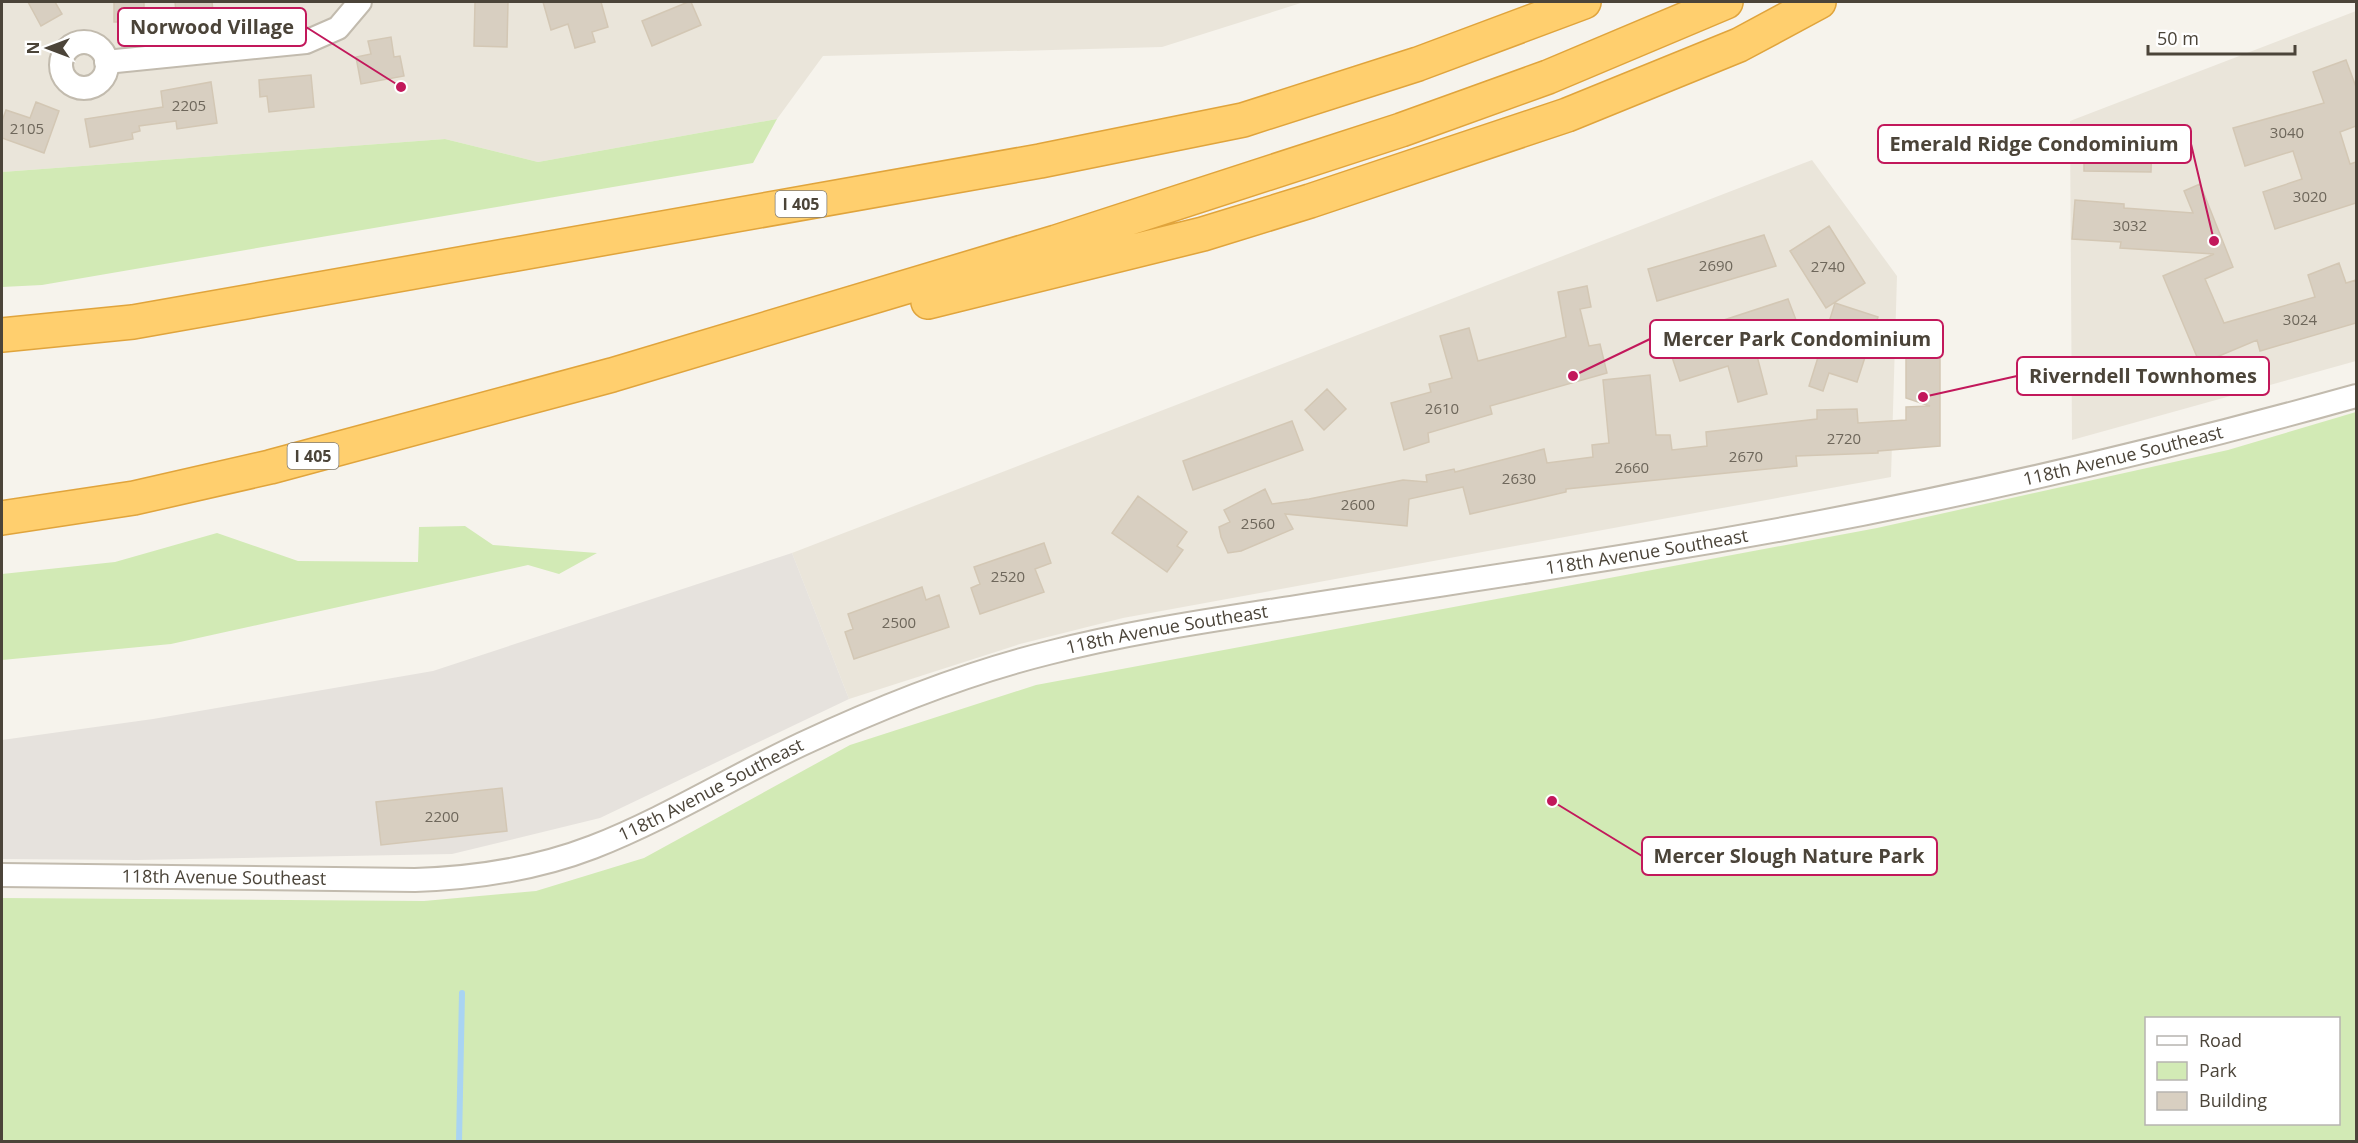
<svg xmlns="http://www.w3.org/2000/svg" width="2358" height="1143" font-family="'Open Sans',sans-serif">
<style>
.residential{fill:#eae5da}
.industrial{fill:#e6e2dd}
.green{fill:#d2eab5;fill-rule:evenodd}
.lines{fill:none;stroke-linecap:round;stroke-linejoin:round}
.stream{stroke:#a9d4f2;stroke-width:6}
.building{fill:#d8cfc1;stroke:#d3c7b4;stroke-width:1.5}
.minor-casing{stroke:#c2bbae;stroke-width:26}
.highway-casing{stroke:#e0a43c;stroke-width:36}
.minor{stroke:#fff;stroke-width:22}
.highway{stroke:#ffcf6e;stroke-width:33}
.labels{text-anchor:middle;stroke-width:4.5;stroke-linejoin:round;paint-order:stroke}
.number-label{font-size:15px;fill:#6e675b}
.shield{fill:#fff;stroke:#817c74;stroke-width:1.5}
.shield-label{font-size:16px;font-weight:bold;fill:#4b4439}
.street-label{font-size:18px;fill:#4b4439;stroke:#fff}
.leader{fill:none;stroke:#c2185b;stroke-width:2}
.callout-dot{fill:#c2185b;stroke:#fff;stroke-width:2}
.callout{fill:#fff;stroke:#c2185b;stroke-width:2}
.callout-label{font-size:20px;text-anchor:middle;font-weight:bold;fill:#4b4439}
</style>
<rect width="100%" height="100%" fill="#f6f3ec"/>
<!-- residential -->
<path class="residential" d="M2,2H1304L1162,47L823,56L777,119L538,162L445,139L2,172Z
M2356,11V361L2072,440L2070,121Z
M1812,160L1897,276L1891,477L1123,618L1020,644L849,699L792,553Z"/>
<!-- industrial -->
<path class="industrial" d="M792,553L849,699L600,818L452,854L137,860L2,859V740L153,719L433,671Z"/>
<!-- green -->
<path class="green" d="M777,119L753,163L42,285L2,287V172L445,139L538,162Z
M2356,412V1141H2V898L424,901L536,891L644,858L850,745L1036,685L1877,528L2228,450ZM2146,1018H2338V1124H2146Z
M465,526L493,545L597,553L559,574L528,565L171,644L2,660V574L115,562L217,533L298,561L418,562L419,527Z"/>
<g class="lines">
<!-- stream -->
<path class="stream" d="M459,1142L462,993"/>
</g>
<!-- building -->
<path class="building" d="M28,2H55L62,14L41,26Z
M114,2H144V22H114Z
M175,2H212L214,19L177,22Z
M475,2H508L507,47L474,46Z
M543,2H601L608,27L592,32L595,42L575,48L568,24L551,30Z
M688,2H691L701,25L652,46L642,21Z
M391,37L394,57L400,56L404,76L361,84L356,57L371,54L368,41Z
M2346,60L2356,87V126L2340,132L2350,164L2356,162V203L2275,229L2263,192L2302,179L2293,151L2245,166L2233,128L2324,103L2313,72Z
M311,75L314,107L269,112L267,96L260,97L259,80Z
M211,82L217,123L177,129L176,121L139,126L140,131L132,133L133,139L90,147L85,119L163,107L161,91Z
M36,102L59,111L44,153L2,138V121L6,110L30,118Z
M2084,132L2152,133L2151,172L2084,171Z
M2200,184L2233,267L2205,279L2224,323L2315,297L2308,275L2339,263L2346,283L2356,280V323L2260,351L2257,340L2200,364L2163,276L2214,254L2120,248L2121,242L2072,239L2075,200L2124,204V208L2193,213L2184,191Z
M1829,226L1865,283L1826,308L1790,251Z
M1764,235L1776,266L1657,301L1648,269Z
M1587,286L1591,307L1580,309L1589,346L1600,344L1607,373L1490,406L1492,414L1428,433L1429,442L1404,450L1391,403L1431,392L1429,384L1452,378L1440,336L1469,328L1478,361L1566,337L1558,292Z
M1788,299L1796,320L1769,330L1776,350L1757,356L1767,394L1738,402L1728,366L1680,381L1671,354L1683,350L1678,335Z
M1835,303L1878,317L1857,382L1829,373L1823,391L1809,386Z
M1940,346V446L1878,451V453L1796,456L1797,466L1566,489V492L1470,514L1463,487L1409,499L1407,526L1285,514L1293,529L1241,551L1228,553L1221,537L1219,527L1230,522L1224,510L1265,489L1272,504L1309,499L1403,480L1427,482L1426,475L1454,469L1455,472L1544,449L1547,463L1593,457L1592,445L1609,443L1603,380L1650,375L1656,435H1670L1672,450L1707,446L1706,432L1817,419V410L1857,409L1858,423L1906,420V407L1930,406L1906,398V347Z
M1327,389L1346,409L1324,430L1305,410Z
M1292,421L1303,450L1193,490L1183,461Z
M1138,496L1187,532L1177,546L1183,550L1167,572L1112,533Z
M1044,543L1051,563L1035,569L1044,592L980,614L971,588L980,584L974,567Z
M922,587L926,600L939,595L949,627L854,659L845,632L853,629L848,614Z
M502,788L507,831L381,845L376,802Z"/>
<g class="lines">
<!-- minor casing -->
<g class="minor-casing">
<g id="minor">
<circle cx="84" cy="65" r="23"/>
<path d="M106,62L306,42L338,28L360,2"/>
<path id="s1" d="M2,875L415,880C476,878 536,869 593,847C665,819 732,777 802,744C881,707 963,674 1048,653C1129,632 1213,620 1296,607C1416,588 1536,571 1656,551C1892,513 2126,460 2356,396"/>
</g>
</g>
<!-- highway casing -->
<g class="highway-casing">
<path id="highway" d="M928,302L1203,234L1310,201L1567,115L1739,45L1819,2
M2,335L133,322L1040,161L1243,120L1418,64L1584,2
M2,518L134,498L270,467L612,375L1056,242L1401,130L1548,77L1726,2"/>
</g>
<!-- minor -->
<use href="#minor" class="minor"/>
<!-- highway -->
<use href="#highway" class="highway"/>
</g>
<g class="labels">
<!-- number labels -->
<g class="number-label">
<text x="189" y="111">2205</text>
<text x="27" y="134">2105</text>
<text x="2287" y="138">3040</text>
<text x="2310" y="202">3020</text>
<text x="2130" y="231">3032</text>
<text x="1716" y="271">2690</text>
<text x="1828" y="272">2740</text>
<text x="2300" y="325">3024</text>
<text x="1442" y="414">2610</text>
<text x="1844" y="444">2720</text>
<text x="1746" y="462">2670</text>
<text x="1632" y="473">2660</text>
<text x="1519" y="484">2630</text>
<text x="1358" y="510">2600</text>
<text x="1258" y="529">2560</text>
<text x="1008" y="582">2520</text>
<text x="899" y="628">2500</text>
<text x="442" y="822">2200</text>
</g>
<!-- shield labels -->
<g class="shield">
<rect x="775.5" y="191" width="51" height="26" rx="4.5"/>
<rect x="287.5" y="443" width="51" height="26" rx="4.5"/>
</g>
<g class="shield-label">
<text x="801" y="210">I 405</text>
<text x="313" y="462">I 405</text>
</g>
<!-- street labels -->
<g class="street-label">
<text dy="6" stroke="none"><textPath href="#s1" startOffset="2184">118th Avenue Southeast</textPath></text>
<text dy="6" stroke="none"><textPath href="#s1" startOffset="1698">118th Avenue Southeast</textPath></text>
<text dy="6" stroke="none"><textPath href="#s1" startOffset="1212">118th Avenue Southeast</textPath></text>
<text dy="6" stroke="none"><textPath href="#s1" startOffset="726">118th Avenue Southeast</textPath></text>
<text dy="6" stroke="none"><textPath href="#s1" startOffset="222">118th Avenue Southeast</textPath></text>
</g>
</g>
<!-- callouts -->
<path class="leader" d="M401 87L306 27M2214 241L2191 144M1573 376L1650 339M1923 397L2017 376M1552 801L1642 856"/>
<g class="callout-dot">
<circle cx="401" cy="87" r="6"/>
<circle cx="2214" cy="241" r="6"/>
<circle cx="1573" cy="376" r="6"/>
<circle cx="1923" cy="397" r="6"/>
<circle cx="1552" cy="801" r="6"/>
</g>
<g class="callout">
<rect x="118" y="8" width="188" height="38" rx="6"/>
<rect x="1878" y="125" width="313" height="38" rx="6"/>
<rect x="1650" y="320" width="293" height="38" rx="6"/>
<rect x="2017" y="357" width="252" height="38" rx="6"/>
<rect x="1642" y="837" width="295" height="38" rx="6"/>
</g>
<g class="callout-label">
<text x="212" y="34">Norwood Village</text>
<text x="2034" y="151">Emerald Ridge Condominium</text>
<text x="1797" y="346">Mercer Park Condominium</text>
<text x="2143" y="383">Riverndell Townhomes</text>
<text x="1789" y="863">Mercer Slough Nature Park</text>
</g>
<!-- border -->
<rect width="2358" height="1143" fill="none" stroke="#4b4439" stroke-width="6"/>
<!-- legend -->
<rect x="2145" y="1017" width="195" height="108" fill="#ffffff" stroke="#b7b4b0" stroke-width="1.5"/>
<rect x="2157" y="1036" width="30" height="9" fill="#ffffff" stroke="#b7b4b0" stroke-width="1.5"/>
<text x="2199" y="1047" font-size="18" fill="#4b4439">Road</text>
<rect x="2157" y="1062" width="30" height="18" fill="#d2eab5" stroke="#b7b4b0" stroke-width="1.5"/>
<text x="2199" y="1077" font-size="18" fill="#4b4439">Park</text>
<rect x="2157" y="1092" width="30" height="18" fill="#d8cfc1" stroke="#b7b4b0" stroke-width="1.5"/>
<text x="2199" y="1107" font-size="18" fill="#4b4439">Building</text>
<!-- north arrow -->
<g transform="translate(48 48) rotate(270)" stroke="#ffffff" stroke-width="4.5" paint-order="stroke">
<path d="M0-4.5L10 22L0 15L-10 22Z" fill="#4b4439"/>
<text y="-9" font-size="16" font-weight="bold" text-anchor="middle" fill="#4b4439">N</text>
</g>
<!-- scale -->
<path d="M2148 45v9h147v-9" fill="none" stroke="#4b4439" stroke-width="3"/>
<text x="2157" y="45" font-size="18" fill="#4b4439" stroke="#ffffff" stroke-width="4.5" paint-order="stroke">50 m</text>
</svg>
